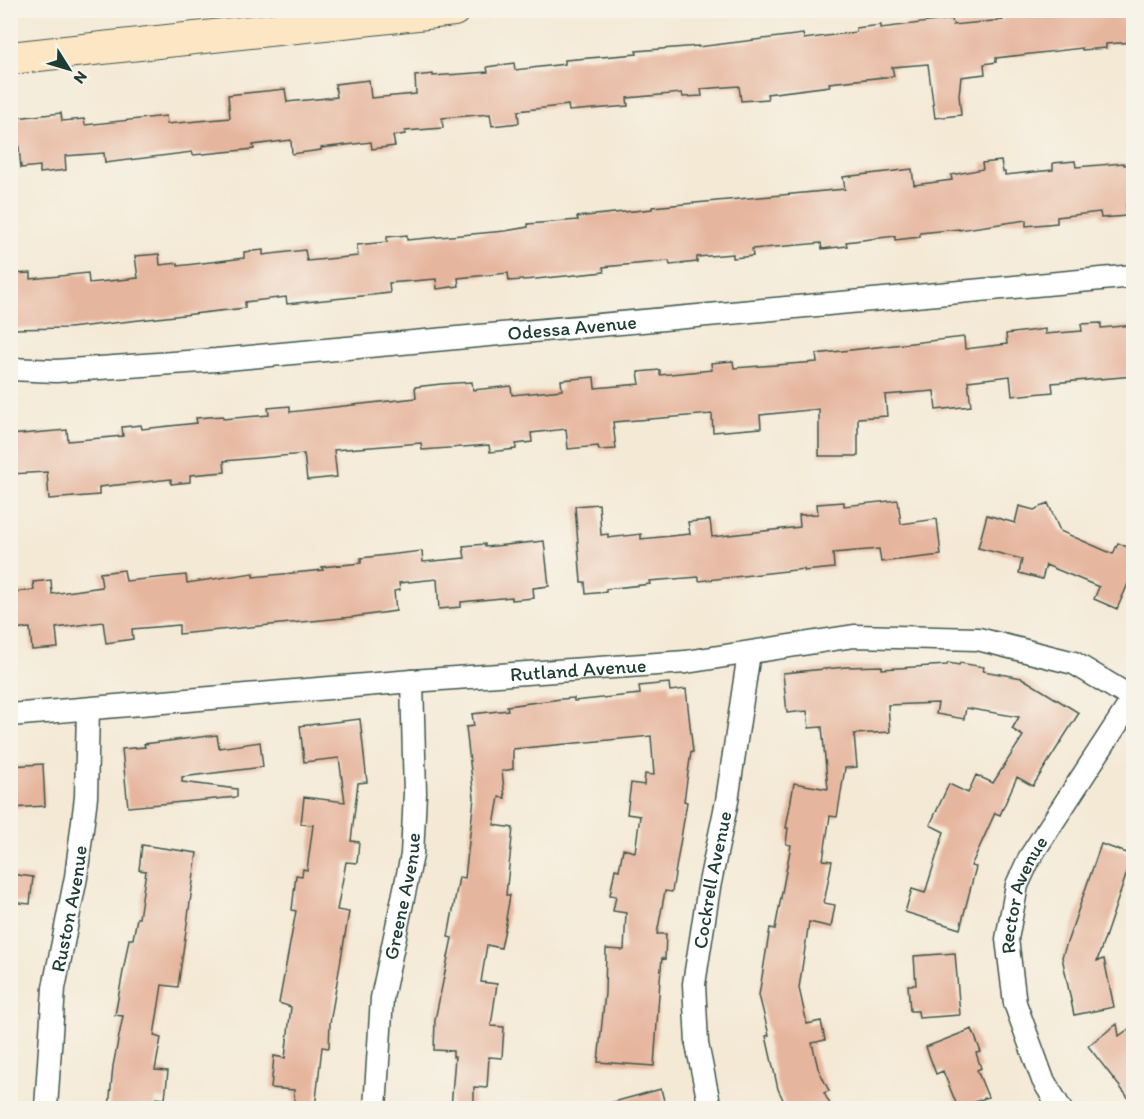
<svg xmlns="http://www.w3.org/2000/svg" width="1144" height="1119" font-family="Itim,sans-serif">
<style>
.building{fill:#e6b59d}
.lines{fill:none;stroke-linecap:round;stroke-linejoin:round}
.street-casing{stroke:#3f574c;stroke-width:25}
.secondary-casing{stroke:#3f574c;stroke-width:34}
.street{stroke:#fff;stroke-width:22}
.secondary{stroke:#fce6c4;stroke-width:32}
.labels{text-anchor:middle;stroke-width:6;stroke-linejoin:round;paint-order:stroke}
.street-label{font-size:20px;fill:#1f3d34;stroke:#f7f3e8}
</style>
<rect width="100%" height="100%" fill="#f7f3e8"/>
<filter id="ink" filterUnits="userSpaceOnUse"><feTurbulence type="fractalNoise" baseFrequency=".0167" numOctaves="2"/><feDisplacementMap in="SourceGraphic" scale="12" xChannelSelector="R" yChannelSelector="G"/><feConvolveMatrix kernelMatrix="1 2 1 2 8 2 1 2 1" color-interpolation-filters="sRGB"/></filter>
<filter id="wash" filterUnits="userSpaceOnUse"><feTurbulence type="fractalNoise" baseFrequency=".008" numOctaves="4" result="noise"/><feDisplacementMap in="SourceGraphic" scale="24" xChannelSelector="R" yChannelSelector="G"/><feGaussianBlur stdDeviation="1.35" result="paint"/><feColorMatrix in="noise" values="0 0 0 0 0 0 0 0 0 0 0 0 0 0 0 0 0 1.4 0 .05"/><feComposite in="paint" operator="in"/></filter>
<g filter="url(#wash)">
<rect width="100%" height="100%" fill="#f4e9d5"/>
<g id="blocks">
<!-- building -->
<path class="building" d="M1027,10H1134V42L1106,44V48L1082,50V48L996,58V62L984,64L985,74L961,77L959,95L961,115L935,118L928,64L892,67L894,76L829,83L830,86L767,94L768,99L741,101L739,86L701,89L702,96L683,97L682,93L627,98L628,106L569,111L568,105L518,111L519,123L492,126L490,114L442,118L443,128L405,131V134L393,136L395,146L372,149L371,142L321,148V150L292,154L291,140L253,145L254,149L193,155L192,152L105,163L104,153L65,156L66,170L40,173V166L21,168L16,118L61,113L62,121L84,119L85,125L166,116L167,124L230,118L228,95L285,89L287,102L337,97L335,84L369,80L371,98L416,94L415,76L433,74V76L488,72L487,67L514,63L515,70L565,64V60L637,54L636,51L698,46V47L803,34L804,39L856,32V28L881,25V28L952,19L953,25L1003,20L1002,14Z
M1001,161L1003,172H1005V175L1053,170V163L1075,161L1076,167L1124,163V165L1134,164V204H1126L1127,216L1101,218L1100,212L1057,217V223L1026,226V220L959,230V229L920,233V237L895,240V236L846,242L847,246L822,249L821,243L752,249L753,256L733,258V254L697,257V262L670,265L669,261L603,267L604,272L536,279L509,281L508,273L458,278L459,286L437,289L436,279L389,283L390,293L287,304L286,297L245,302V308L69,328L10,329V274L31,273V279L88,273L89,283L138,278L135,256L159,254L160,265L178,263V266L244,258V252L263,250V255L305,250L307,261L358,256L357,245L387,242V237L407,235V240L505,231L528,227V224L578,220L577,217L652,209V207L845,189L843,177L912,169L914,185L952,180L951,175L983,169L982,163Z
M1101,323V328L1134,325V376L1052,383L1053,392L1012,396L1010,376L968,381L971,406L936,410L934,391L885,395L887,416L858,418V456H819V409L760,415L761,428L713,432L712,414L613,422L616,449L599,450L598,446L568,449L566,429L531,433L532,442L516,444V449L490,452L489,445L422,450L421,443L334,450L337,477L307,480L304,454L224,461L225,472L190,475V482L171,484V479L99,487V495L49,499L47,472L10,474V435L67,430L68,441L123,436L122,427L141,425L142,429L197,423L196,418L223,416V419L269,415L268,408L290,406V412L416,398L415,387L441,384L472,382L473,390L511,386L512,395L562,390L561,380L594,377L595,388L640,384L638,372L660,370V375L712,370L711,363L733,361L734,368L817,362L816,354L964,337L965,349L1007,344L1006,334L1045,329V334L1082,331L1081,324Z
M898,500L901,524L937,519L941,555L881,562L879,549L833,553L834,568L804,571V569L699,581V577L649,581L650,584L606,589V592L586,594L585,582H581L575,506L599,504L601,535L608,534V538L641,534V539L690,534L688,522L710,520L712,537L800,527L799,515L818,514L817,504L844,502V506Z
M1048,503L1060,531L1113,554L1118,543L1134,550V570L1117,609L1094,599L1099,587L1046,565L1042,579L1019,573L1022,559L978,548L987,515L1015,523L1019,506L1034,510Z
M544,541L549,586L533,588L534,598L512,600V597L461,602V607L439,609L437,579L399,583L400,590L394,591L396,611L353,617L179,634V625L132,629L133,639L106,643L103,622L56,628L58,648L32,650L30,628L10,629V595L14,594V592L34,590L33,582L51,580L52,594L102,587L100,573L124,570L126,581L186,575L187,583L253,573V577L323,570L322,567L361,563V558L422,551L423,562L465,558L463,546L485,544V547Z
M948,663L959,665L960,663L984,667L983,671L1022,678L1079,713L1033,786L1017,777L1000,815L995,813L971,866L976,867L960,929L905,912L912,889L925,893L944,832L930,825L949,784L968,793L976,775L993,783L1023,736L1012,729L1019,717L966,708L964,719L936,714L938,703L888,705L890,732L854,734L857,767L845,768L837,817L830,816L823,860L832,861L824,903L835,905L831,927L809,922L799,988L807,1024L821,1021L825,1040L812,1043L818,1068L829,1091L824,1093L832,1108H787L778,1089L766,1036L769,1035L759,995L770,928L775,929L791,845L786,844L788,828H786L794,783L828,789L822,727L809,728L807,711L787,713L783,673L846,667L882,666V669L947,665Z
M669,683L670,691L686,689L693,752H691L684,801L687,802L672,892L665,891L657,934H666L665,959L662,958L660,980L654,1066L598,1062L605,993L606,949L624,950L626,913L613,911L616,896L610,895L615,869L619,870L623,849L635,852L640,816L627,814L631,783L644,785L645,774L654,775L651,736L513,749V769L502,771L505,798L499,797L494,825L513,828L506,895H510L506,919H507L501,948L487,945L481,982L497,984L491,1026L504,1027L502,1058L489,1057L487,1088L474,1087V1108H451L455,1057H453V1051L434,1050L435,1020L452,938L448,937L459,877L465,878L474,798L466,727L474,726L472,714L508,710L507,706L561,699L574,698V701L640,694L639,686Z
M360,719L367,782L358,783L351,841L359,842L357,863L346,862L337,910L349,912L330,1023L329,1048L322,1047L315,1108H295L294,1090L271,1088L274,1056L285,1058L291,1007L279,1003L296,911L292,910L296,875L302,876L303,869L307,870L313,825L301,824L304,797L345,802L339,758L304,762L300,726Z
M217,735L219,748L260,742L263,767L182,777V782L237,789V797L128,807L122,749L145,747L144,744Z
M43,764L45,806L10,808V766Z
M1101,844L1133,855L1097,961L1104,959L1114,1007L1074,1015L1062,957Z
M142,845L197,853L178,987L162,985L154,1036L161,1038L155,1070L168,1071L165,1099L156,1098L155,1108H109L113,1066L123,1016L115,1015L129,939H133L137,918H139L146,871L139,870Z
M10,874L33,877L30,904L10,902Z
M955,953L960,1015L919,1018L918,1011H910L908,985H916L914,956Z
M1117,1024L1119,1036L1134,1025V1105L1088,1046Z
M972,1029L981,1052L976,1053L981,1068L977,1070L988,1097L958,1108L943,1071L936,1074L926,1047Z
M661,1089L666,1108H611L610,1103Z"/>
</g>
</g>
<g filter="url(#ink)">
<use href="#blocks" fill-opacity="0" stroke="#3f574c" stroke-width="1.5"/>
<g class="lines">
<!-- street casing -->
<g class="street-casing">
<g id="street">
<path id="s1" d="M10,369L56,371L216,360L1134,276"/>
<path id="s2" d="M10,715L412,681L686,662L854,636L978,639L1074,663L1134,699"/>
<path id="s3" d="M46,1108L54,988L76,877L86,797L88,709"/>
<path id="s4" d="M375,1108L382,998L412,855L415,793L412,681"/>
<path id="s5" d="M710,1108L697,1044L694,984L709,887L727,801L749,653"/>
<path id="s6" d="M1060,1108L1043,1080L1015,1003L1007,939L1017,885L1030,857L1133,699"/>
</g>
</g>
<!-- secondary casing -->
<g class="secondary-casing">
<path id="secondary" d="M10,58L454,10"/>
</g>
<!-- street -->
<use href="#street" class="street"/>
<!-- secondary -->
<use href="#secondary" class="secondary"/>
</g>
</g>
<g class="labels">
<!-- street labels -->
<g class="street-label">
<text dy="7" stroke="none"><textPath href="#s1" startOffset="564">Odessa Avenue</textPath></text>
<text dy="7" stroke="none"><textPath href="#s2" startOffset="570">Rutland Avenue</textPath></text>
<text dy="7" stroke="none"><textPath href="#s5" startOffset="231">Cockrell Avenue</textPath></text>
<text dy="7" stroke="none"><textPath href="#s4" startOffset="214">Greene Avenue</textPath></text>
<text dy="7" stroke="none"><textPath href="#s6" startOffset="226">Rector Avenue</textPath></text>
<text dy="7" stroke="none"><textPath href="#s3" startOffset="201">Ruston Avenue</textPath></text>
</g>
</g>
<!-- margin -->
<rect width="1144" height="1119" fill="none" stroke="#f7f3e8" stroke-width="36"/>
<!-- north arrow -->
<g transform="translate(69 69) rotate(127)" stroke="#f7f3e8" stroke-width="4.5" paint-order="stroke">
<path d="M0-4.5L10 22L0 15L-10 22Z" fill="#1f3d34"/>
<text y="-9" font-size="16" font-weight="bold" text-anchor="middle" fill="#1f3d34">N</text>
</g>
</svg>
